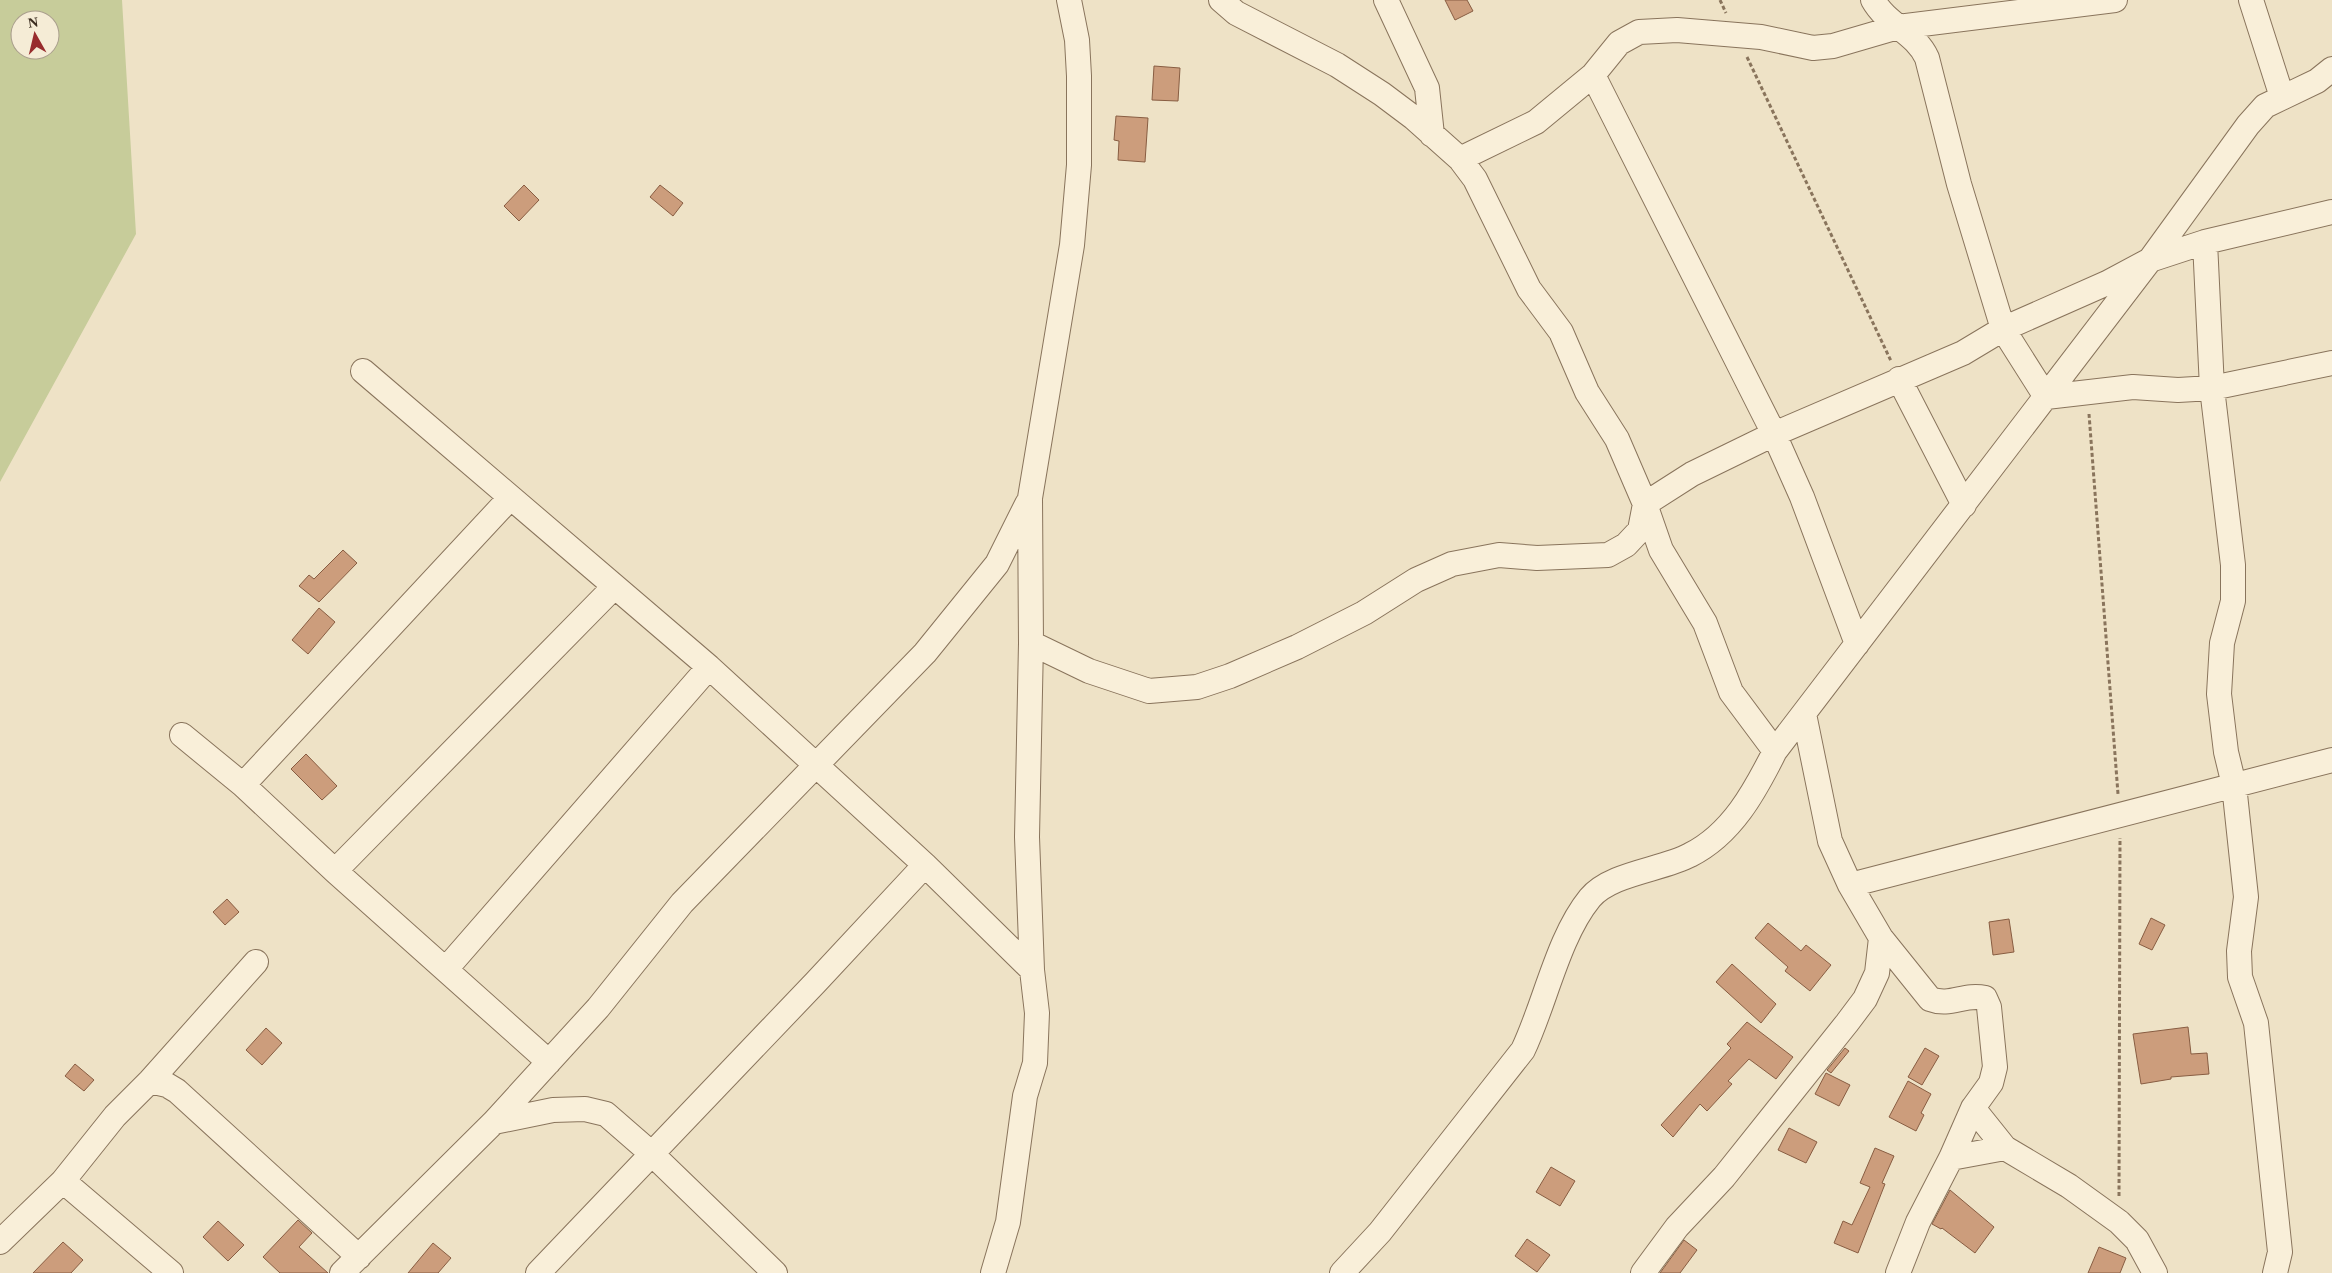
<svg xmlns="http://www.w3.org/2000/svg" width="2332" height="1273" font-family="Georgia,serif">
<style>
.green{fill:#c7cc9a;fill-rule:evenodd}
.building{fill:#cc9d7c;stroke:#885d42}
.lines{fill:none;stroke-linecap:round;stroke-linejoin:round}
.street-casing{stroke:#89745c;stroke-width:26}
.path{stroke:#89745c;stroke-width:3;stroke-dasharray:4 2.5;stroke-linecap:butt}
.street{stroke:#f9efd9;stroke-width:24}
</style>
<rect width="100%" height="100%" fill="#eee2c6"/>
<!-- green -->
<path class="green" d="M0,0H122L136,234L0,482ZM20,20H50V50H20Z"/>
<!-- building -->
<path class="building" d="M1445,0H1467L1473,11L1455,20Z
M1154,66L1180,68L1178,101L1152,100Z
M1116,116L1148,118L1145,162L1118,160L1119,141L1114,140Z
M524,185L539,200L519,221L504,206Z
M660,185L683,203L673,216L650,197Z
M343,550L357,563L319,602L299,586L309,575L314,579Z
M319,608L335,622L308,654L292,640Z
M306,754L337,786L322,800L291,769Z
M227,899L239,912L225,925L213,912Z
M2151,918L2165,925L2152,950L2139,944Z
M2009,919L2014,952L1993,955L1989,922Z
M1768,923L1801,951L1806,945L1831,965L1810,991L1785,971L1788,967L1755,938Z
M1732,964L1776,1004L1761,1023L1716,982Z
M1747,1022L1793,1057L1776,1079L1749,1059L1728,1081L1732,1084L1707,1111L1700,1104L1673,1137L1661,1125L1731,1048L1727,1044Z
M2188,1027L2191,1054L2207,1053L2209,1074L2171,1077V1079L2141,1084L2133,1034Z
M266,1028L282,1043L262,1065L246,1050Z
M1845,1048L1849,1051L1831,1073L1827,1070Z
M1925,1048L1939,1056L1922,1085L1908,1077Z
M75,1064L94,1080L84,1091L65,1076Z
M1826,1073L1850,1085L1839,1106L1815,1094Z
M1908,1081L1931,1094L1921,1113L1924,1115L1916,1131L1889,1117Z
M1789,1128L1817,1142L1806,1163L1778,1150Z
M1875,1148L1894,1156L1882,1183L1885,1184L1858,1253L1834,1243L1843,1221L1852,1225L1870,1187L1860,1183Z
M1551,1167L1575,1181L1560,1206L1536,1192Z
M1950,1190L1994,1227L1975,1253L1942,1228L1941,1229L1932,1224Z
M298,1220L312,1233L299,1247L328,1273H280L263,1257Z
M218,1221L244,1245L228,1261L203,1237Z
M1527,1239L1550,1255L1537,1272L1515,1256Z
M1684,1240L1697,1250L1680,1273H1660Z
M63,1242L83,1260L71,1273H33Z
M433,1243L451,1258L438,1273H408Z
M2099,1247L2126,1258L2120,1273H2088Z"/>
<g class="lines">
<!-- street casing -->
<g class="street-casing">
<path id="street" d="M1221,0L1236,13L1337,65L1382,94L1414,118L1460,159L1475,179L1529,289L1561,332L1587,392L1617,439L1645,504L1661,550L1705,623L1731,692L1775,751
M1386,0L1427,88L1432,135
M1873,0C1887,25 1916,33 1927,58L1959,184L2003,329L2046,397L2133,387L2178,390L2212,388L2332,363
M2251,0L2282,97
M1593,75L1774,434L1802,497L1857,644
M1460,159L1536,122L1593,75L1619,43L1639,32L1677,30L1761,37L1813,48L1833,46L1898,27L2115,0
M2205,242L2212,388L2233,565V601L2222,643L2219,694L2226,752L2234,785L2246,897L2239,951L2240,977L2256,1023L2280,1252L2275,1273
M363,371L709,667L925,865L1032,970
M1899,379L1964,505
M1031,643L1089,671L1149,691L1197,687L1230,676L1297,647L1364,613L1416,580L1452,564L1499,555L1537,558L1608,555L1626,545L1640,530L1645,504L1692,474L1774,434L1963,353L2003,329L2107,283L2150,260L2205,242L2332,212
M1804,714L1830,841L1850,885L1881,938L1930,999C1951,1007 1964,993 1985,998L1989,1007L1995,1067L1991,1083L1973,1108L1951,1158L1918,1222L1898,1273
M182,735L243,785L335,871L549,1062
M243,785L510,498
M335,871L614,587
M1850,885L2332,760
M446,969L709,667
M150,1081L167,1085L177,1091L359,1257
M1973,1108L2005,1148L2069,1186L2119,1222L2137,1240L2155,1273
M494,1122L553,1110L585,1109L606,1114L652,1154L775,1273
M1951,1158L2005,1148
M63,1181L171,1273
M0,1242L63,1181L115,1116L150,1081L256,962
M342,1273L494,1122L598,1008L682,903L925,653L997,564L1027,504
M538,1273L816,982L925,865
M993,1273L1008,1222L1025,1096L1035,1063L1037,1013L1032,970L1027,837L1031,643L1030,498L1072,245L1079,165V76L1077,40L1069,0
M1342,1273L1380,1232L1523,1050C1545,1004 1558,937 1590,898C1611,873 1662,870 1690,855C1732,834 1755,791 1775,751L2150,260L2248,125L2265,106L2317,81L2332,69
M1643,1273L1677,1227L1724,1177L1847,1023L1865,999L1877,973L1881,938"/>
</g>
<!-- path -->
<path class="path" d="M1720,0L1726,13
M1747,57L1891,361
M2089,414L2118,794
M2119,1196L2120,838"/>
<!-- street -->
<use href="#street" class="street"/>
</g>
<!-- north arrow -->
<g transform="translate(35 35) rotate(352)"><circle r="24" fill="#f5ecd6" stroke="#aa9f8d"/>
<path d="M0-4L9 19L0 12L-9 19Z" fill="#982c2d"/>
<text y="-8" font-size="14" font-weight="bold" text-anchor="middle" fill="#3a2c1f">N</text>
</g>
</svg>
